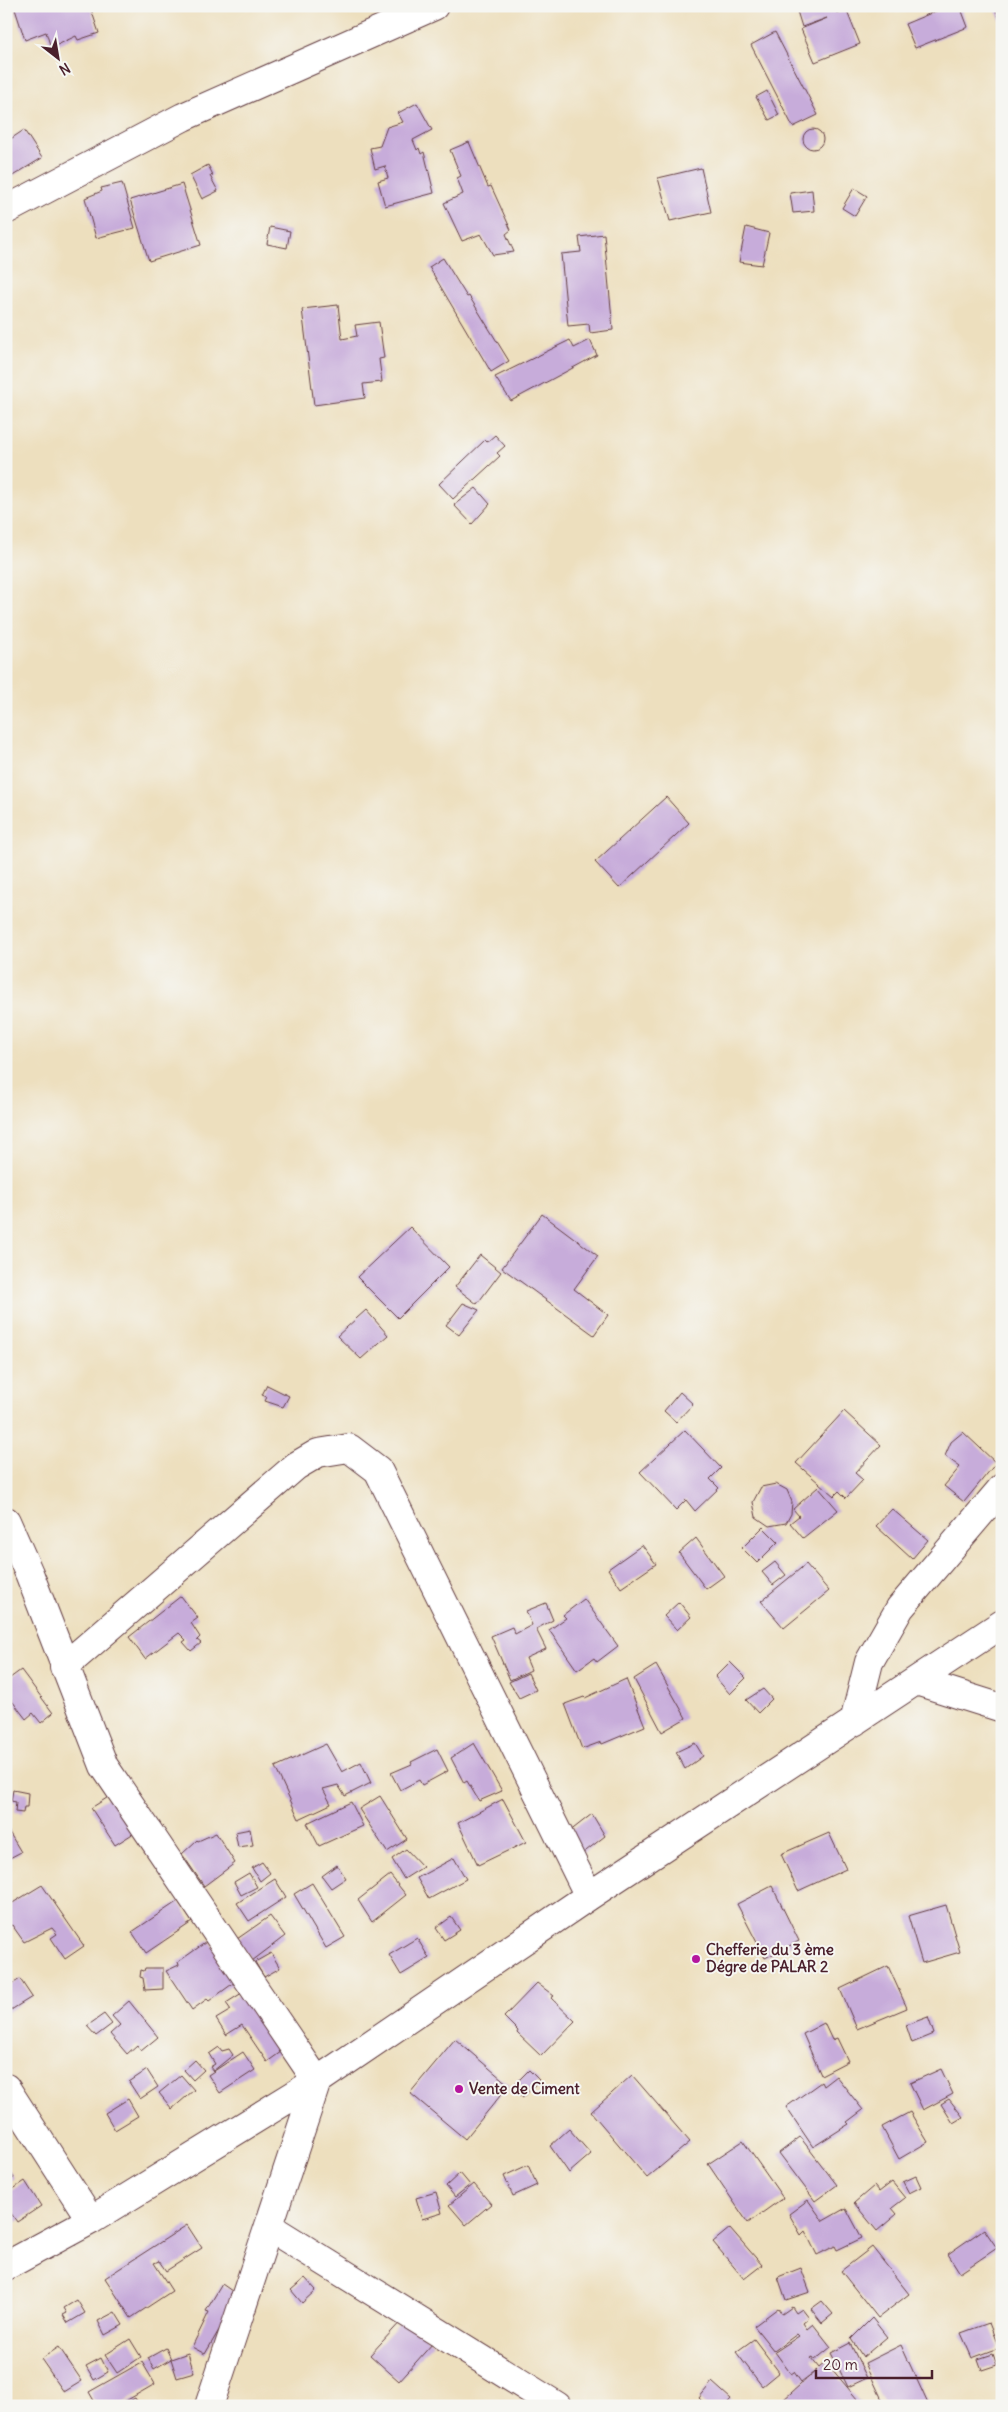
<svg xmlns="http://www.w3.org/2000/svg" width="1008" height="2412" font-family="Delius,sans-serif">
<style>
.building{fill:#c7acda}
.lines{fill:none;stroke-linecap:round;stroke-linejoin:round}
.minor-casing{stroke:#623c41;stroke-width:30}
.minor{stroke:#fff;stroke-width:28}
.poi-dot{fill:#b5179e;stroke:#f6f6f2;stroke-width:2}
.labels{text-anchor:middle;stroke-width:4;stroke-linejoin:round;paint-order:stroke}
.poi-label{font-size:15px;font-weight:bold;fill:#4a1f2b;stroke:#f6f6f2;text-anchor:start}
</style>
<rect width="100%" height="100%" fill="#f6f6f2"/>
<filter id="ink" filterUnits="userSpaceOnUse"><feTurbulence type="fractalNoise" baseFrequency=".02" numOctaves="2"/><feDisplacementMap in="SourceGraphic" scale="10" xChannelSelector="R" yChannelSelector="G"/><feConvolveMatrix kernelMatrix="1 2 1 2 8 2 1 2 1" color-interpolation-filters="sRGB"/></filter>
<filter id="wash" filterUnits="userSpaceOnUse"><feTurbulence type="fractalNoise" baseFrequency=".0096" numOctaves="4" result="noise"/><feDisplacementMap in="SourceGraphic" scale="20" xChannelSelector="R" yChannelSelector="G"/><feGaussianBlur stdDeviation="1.12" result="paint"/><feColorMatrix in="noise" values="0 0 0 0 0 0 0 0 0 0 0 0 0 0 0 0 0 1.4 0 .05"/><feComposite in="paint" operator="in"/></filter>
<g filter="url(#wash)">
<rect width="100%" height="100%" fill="#eddfbe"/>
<g id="blocks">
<!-- building -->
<path class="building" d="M14,6H90L99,33L78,40L76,36L51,48L46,32L25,40Z
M807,6H835L837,13L846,9L860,44L815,62L801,29L827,18L802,27L797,11Z
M948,6H960L968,27L915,48L905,24Z
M994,6H1002V24Z
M775,32L818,115L793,127L751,45Z
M767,91L779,115L769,120L756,97Z
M417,103L432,130L413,140L417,150L419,148L421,154L424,152L434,193L385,206L378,181L388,178L385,166L375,169L370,148L380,146L387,127L403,122L398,113Z
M803 139a10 10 0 1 1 20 0a10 10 0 1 1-20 0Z
M24,130L42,158L6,180V142Z
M469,142L488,187L491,186L511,230L506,234L514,252L493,255L481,234L462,241L444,203L463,194L457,178L461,176L450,150Z
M208,165L213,175L210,176L218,191L202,199L190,175Z
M701,168L711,212L670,221L658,178Z
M122,183L135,228L96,238L85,198L102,191L101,188Z
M182,184L201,245L149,261L130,200Z
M854,188L867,196L855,216L842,208Z
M812,190L814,211L793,213L790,193Z
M270,227L290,231L287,248L267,244Z
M746,227L769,233L762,265L739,262Z
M604,234L613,330L590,333L589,324L568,326L561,254L581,252L579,237Z
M443,258L467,297L469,296L509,361L491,372L429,267Z
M338,305L342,339L357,336L355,325L379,322L384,358L379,359L382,382L363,384L365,398L314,405L302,309Z
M570,340L574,348L590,340L597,355L511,401L495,377Z
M495,435L505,446L497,453L500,456L453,499L439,484L485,440L487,442Z
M476,488L490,504L472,524L454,505Z
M666,797L689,823L619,888L595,862Z
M542,1214L598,1256L574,1289L608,1315L594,1335L502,1268Z
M410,1227L449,1267L398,1318L357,1277Z
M480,1255L501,1272L477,1304L455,1287Z
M463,1303L479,1310L459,1335L446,1325Z
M366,1310L388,1335L361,1359L337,1336Z
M267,1385L289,1396L283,1407L265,1401L267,1397L262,1395Z
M680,1392L693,1404L676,1422L664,1411Z
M844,1411L881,1445L855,1473L863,1480L846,1498L839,1491L834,1496L796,1463Z
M685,1430L721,1468L710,1479L719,1488L695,1511L686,1500L676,1510L640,1472Z
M963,1432L996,1463L964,1502L944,1486L960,1467L945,1456L951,1442Z
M776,1484L787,1490L792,1502L791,1514L786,1523L769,1526L756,1517L753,1502L761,1487Z
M818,1487L838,1510L803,1538L790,1523L799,1516L793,1509Z
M892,1509L928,1540L912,1559L876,1526Z
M763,1527L778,1542L757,1563L742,1548Z
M696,1538L724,1576L706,1589L679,1553Z
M642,1545L656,1564L621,1588L608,1569Z
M775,1562L786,1575L773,1585L762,1572Z
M806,1564L829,1591L784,1628L761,1601Z
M181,1596L198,1618L191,1623L200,1637L197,1640L201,1643L191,1651L183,1642L186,1640L179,1633L145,1659L129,1637Z
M584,1599L618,1646L597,1662L594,1658L577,1670L549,1630L566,1618L563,1615Z
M679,1602L691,1617L677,1630L664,1616Z
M546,1603L553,1620L536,1629L546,1649L526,1658L531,1670L510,1680L491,1636L512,1627L515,1634L532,1625L526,1611Z
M730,1662L746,1678L730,1694L715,1677Z
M656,1665L686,1718L662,1732L634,1679Z
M21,1670L53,1713L41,1723L33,1713L26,1719L6,1693V1681Z
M528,1673L536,1690L519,1698L509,1682Z
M626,1679L645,1726L602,1744L601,1742L582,1749L565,1704L584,1697L585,1698Z
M763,1689L772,1699L758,1713L746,1700Z
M474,1743L502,1791L479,1801L467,1781L464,1783L451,1758Z
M695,1743L703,1756L685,1769L676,1752Z
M326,1744L342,1772L361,1762L371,1783L345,1796L338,1785L323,1789L331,1804L299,1819L275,1767Z
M437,1749L448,1771L422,1785L419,1780L400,1790L391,1773L412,1764L411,1762Z
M13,1790L28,1793L27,1807H24L23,1813L15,1812L16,1802L11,1801Z
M110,1796L134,1833L115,1845L91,1808Z
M380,1796L407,1839L387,1852L359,1809Z
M503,1799L526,1842L478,1865L458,1823Z
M351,1802L363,1826L319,1846L307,1823Z
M592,1814L605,1836L582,1854L569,1832Z
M6,1827L21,1852L6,1860Z
M250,1829L253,1845L238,1847L235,1832Z
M216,1833L235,1863L204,1886L182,1854L197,1840L198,1841Z
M829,1833L846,1869L798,1891L781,1854Z
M406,1849L423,1867L404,1879L392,1859Z
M454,1858L466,1879L429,1899L417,1878Z
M262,1862L270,1873L260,1881L252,1868Z
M337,1865L346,1878L331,1888L322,1876Z
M249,1873L257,1887L241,1895L234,1882Z
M390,1875L406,1895L372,1922L358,1900Z
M275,1879L286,1897L249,1921L237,1903Z
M312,1883L345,1937L326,1948L294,1894Z
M42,1885L84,1946L65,1959L51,1938L57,1934L52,1928L24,1942L12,1925L9,1926L6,1922V1907Z
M772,1886L799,1941L765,1958L737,1904Z
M178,1901L192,1922L146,1953L132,1932Z
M946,1905L960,1952L922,1963L908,1916Z
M270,1916L285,1936L252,1961L237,1939Z
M451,1917L460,1930L444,1940L436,1928Z
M417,1938L429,1958L401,1975L389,1955Z
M209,1940L239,1979L209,2001L207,1999L192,2010L166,1971L179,1965L178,1962Z
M271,1953L280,1968L264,1977L255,1962Z
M888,1966L907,2008L857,2029L840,1989Z
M145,1968H163V1989L145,1990L143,1978L140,1977L141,1970L144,1971Z
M20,1979L32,1997L6,2013V1988Z
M537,1983L554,1996L551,1998L575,2021L541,2056L517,2033L518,2031L504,2017Z
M245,1991L285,2049L267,2062L242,2025L226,2035L216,2019L231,2010L226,2003Z
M129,2001L158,2037L141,2051L137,2045L127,2054L110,2034L120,2025L112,2016Z
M104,2014L112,2024L96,2036L87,2026Z
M928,2017L934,2034L912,2043L906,2025Z
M824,2023L832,2040L837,2038L848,2061L821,2075L803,2034Z
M455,2039L509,2085L465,2139L410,2093Z
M219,2047L222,2051L229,2049L233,2055L213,2071L210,2067L215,2064L209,2054Z
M243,2052L255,2070L220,2093L208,2075Z
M195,2060L204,2070L193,2080L184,2070Z
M941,2069L953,2094L923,2110L910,2083Z
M147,2070L158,2087L140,2099L129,2082Z
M529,2070L539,2080L523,2098L511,2088Z
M181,2075L194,2090L172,2109L159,2093Z
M632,2075L690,2142L647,2178L591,2112Z
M836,2076L863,2110L847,2122L849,2124L813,2147L786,2107L821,2082L823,2086Z
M128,2099L138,2116L115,2130L105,2113Z
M949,2099L963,2117L953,2123L941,2104Z
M910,2112L928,2142L899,2159L882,2127Z
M569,2129L591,2154L569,2173L550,2146Z
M800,2137L837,2185L815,2201L779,2153Z
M743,2141L783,2198L748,2223L708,2164Z
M6,2165L14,2178L6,2183Z
M528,2165L537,2185L513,2196L504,2176Z
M460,2173L470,2185L455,2197L446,2186Z
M916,2176L921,2187L909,2193L903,2182Z
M25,2181L41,2206L17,2222L6,2206V2194Z
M892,2182L905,2198L892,2208L897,2214L877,2231L854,2203L874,2186L879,2192Z
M474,2184L491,2204L466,2225L449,2205Z
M436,2192L442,2213L422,2219L416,2198Z
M808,2200L823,2221L846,2208L862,2238L837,2250L835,2246L817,2255L805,2231L801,2235L789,2214Z
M187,2225L202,2248L166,2271L159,2261L154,2263L172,2291L131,2318L105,2278Z
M730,2228L762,2265L744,2279L713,2242Z
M984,2229L997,2248L960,2273L948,2254Z
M872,2247L909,2294L878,2318L841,2271Z
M801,2268L810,2292L786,2300L778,2277Z
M305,2278L316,2290L302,2303L291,2290Z
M222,2284L239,2296L205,2354L192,2347L209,2312L206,2311Z
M77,2300L85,2313L68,2323L63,2315L67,2313L64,2308Z
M822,2301L833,2314L822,2323L811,2309Z
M792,2307L796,2313L802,2309L809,2318L803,2323L807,2329L813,2324L831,2347L815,2360L813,2357L811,2358L819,2368L826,2362L863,2406H788L783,2400L817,2370L801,2382L794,2372L791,2374L775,2352L799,2336L797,2334L774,2351L754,2326L778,2308L782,2314Z
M115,2312L123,2325L105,2335L98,2321Z
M404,2318L433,2343L399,2381L370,2355Z
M872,2318L887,2337L863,2357L851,2339Z
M989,2323L999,2348L972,2358L961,2333Z
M130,2339L141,2357L117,2373L105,2355Z
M754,2339L779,2372L762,2386L736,2352Z
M850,2343L867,2378L848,2387L831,2353Z
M901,2345L929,2406H885L865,2363Z
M59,2347L82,2381L64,2392L41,2359Z
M166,2348L171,2359L154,2369L148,2358Z
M188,2353L194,2373L177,2378L171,2359Z
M993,2354L997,2365L982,2370L978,2359Z
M101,2358L108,2372L94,2380L86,2366Z
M142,2362L155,2384L117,2406H97L89,2392Z
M712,2382L731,2399L725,2406H707L699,2398Z
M135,2398L140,2406H121Z"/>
</g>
</g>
<g filter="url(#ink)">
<use href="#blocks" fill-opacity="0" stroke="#623c41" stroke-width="1"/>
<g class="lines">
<!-- minor casing -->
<g class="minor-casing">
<path id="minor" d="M6,210L183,117L434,6
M6,1521L29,1573L104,1766L317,2081L209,2406
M64,1667L296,1466L318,1453L349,1448L378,1470L589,1896
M916,1681L1002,1708
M854,1722L869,1662L900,1608L1002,1488
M6,2088L91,2220
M269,2227L557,2406
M6,2266L91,2220L317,2081L589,1896L1002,1624"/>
</g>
<!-- minor -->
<use href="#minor" class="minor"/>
</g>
</g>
<!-- markers -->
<g class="poi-dot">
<circle cx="696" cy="1959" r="5"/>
<circle cx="459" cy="2089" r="5"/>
</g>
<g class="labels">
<!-- poi labels -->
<g class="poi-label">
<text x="706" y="1955">Chefferie du 3 ème<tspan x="706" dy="17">Dégre de PALAR 2</tspan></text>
<text x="469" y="2094">Vente de Ciment</text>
</g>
</g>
<!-- margin -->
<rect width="1008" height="2412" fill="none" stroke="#f6f6f2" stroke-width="25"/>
<!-- north arrow -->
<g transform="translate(58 58) rotate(149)" stroke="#f6f6f2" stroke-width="4" paint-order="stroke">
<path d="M0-4L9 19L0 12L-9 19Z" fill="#4a1f2b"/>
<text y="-8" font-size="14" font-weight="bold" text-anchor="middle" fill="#4a1f2b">N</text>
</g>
<!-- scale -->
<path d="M816 2370v8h116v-8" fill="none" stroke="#4a1f2b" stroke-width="2.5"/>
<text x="823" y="2370" font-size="15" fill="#4a1f2b" stroke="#f6f6f2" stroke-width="4" paint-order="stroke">20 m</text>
</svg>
